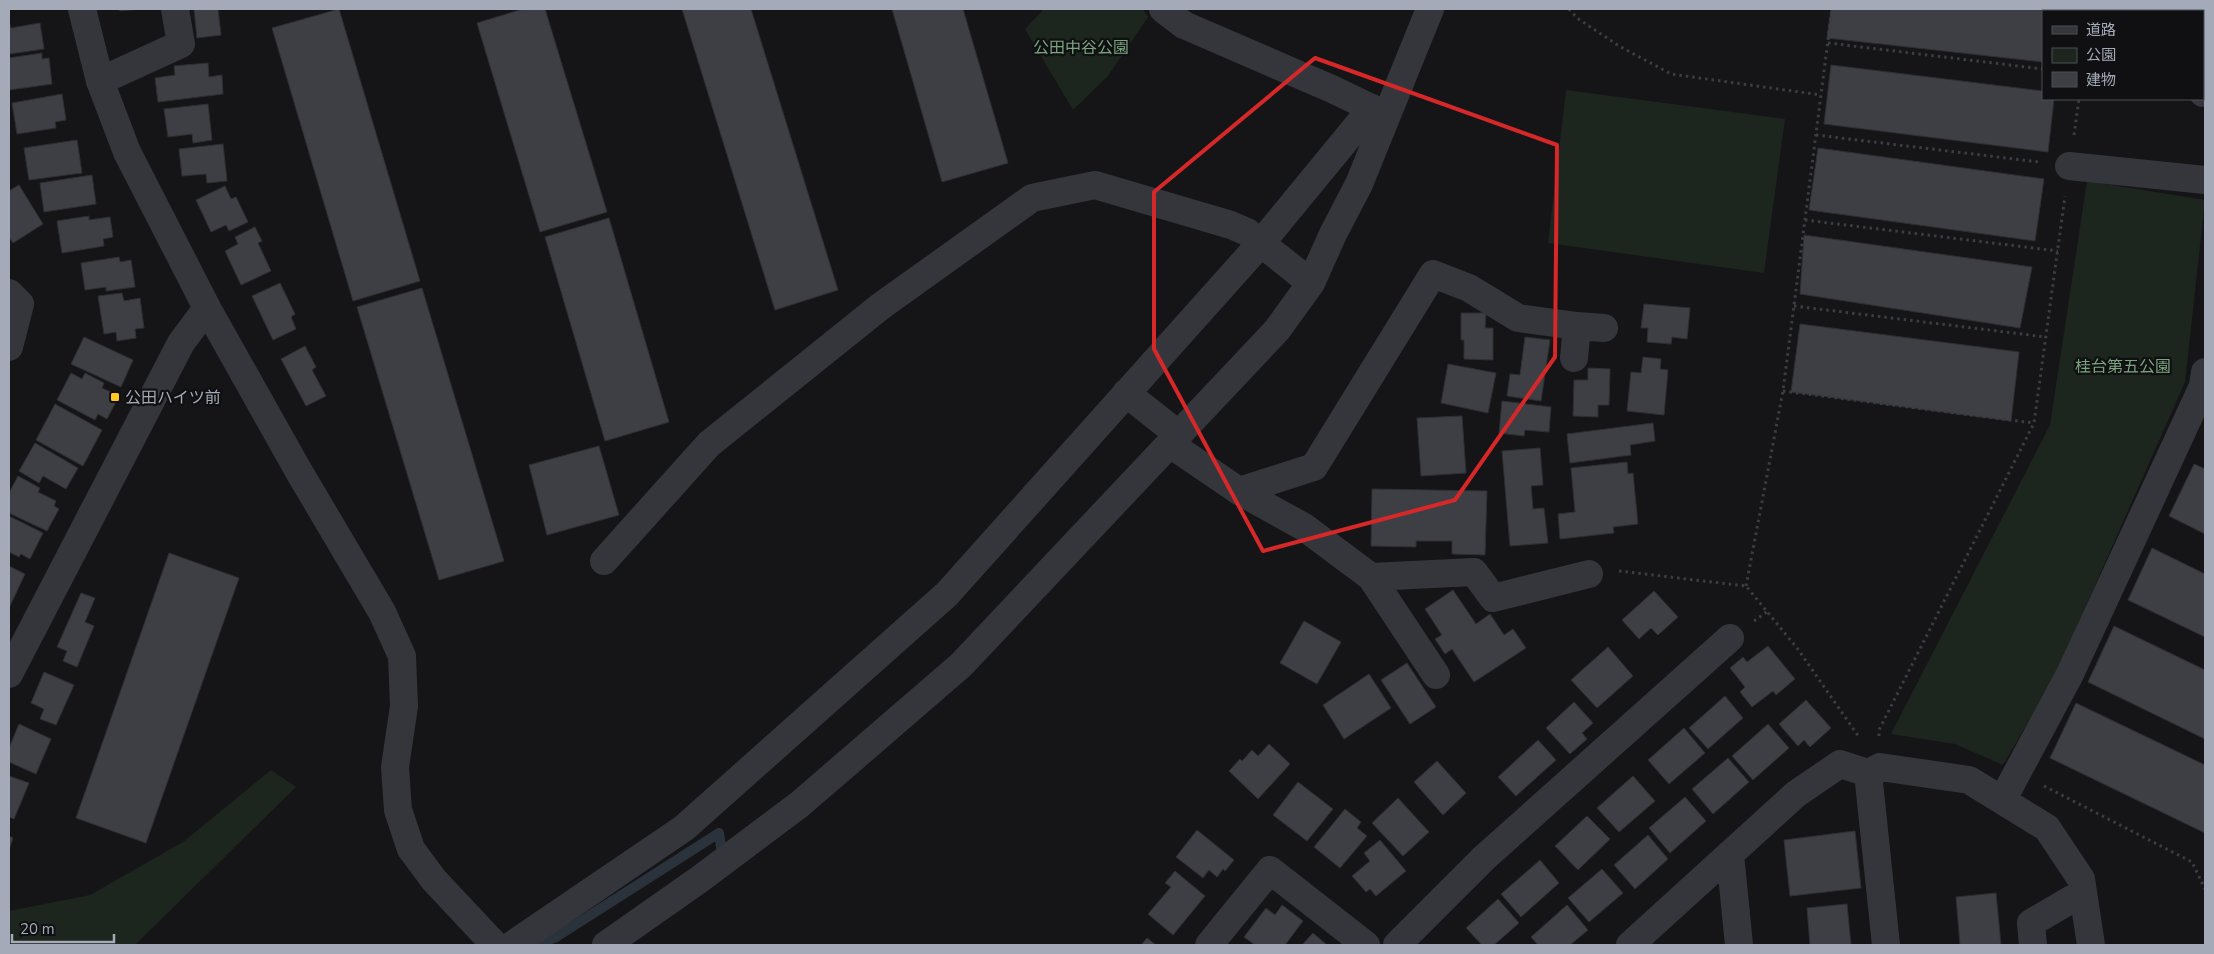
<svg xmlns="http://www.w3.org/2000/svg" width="2214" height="954" font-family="'Nunito Sans','Noto Sans JP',sans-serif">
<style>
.green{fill:#1c251e}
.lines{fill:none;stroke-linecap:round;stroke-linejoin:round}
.stream{stroke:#2a323c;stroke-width:10}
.building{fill:#3e3f44;stroke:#2f2e33}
.path{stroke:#3b3d43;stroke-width:3;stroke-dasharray:2.5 4;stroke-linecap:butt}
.minor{stroke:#35363c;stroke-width:28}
.tertiary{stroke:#35363c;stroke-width:28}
.marked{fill:none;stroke:#d62828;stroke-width:4;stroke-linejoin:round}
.poi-dot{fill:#ffc725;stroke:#101012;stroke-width:2}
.labels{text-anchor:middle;stroke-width:4.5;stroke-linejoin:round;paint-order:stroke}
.park-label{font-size:16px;fill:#7aa580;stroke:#101012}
.poi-label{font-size:16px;fill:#a5aab8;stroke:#101012;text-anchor:start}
</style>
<rect width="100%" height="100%" fill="#151517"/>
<!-- green -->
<path class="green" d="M1044,9H1143L1148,17L1108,76L1073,110L1025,29Z
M1566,90L1785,119L1764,273L1548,243Z
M2087,181L2205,200L2185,382L2054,678L2003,765L1955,744L1891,734L2050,425Z
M271,770L296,787L135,945H9V911L90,895L183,842Z"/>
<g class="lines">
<!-- stream -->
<path class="stream" d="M536,945L556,937L719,833L721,847"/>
</g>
<!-- building -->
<path class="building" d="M119,9H141L120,11Z
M194,9H218L221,35L197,38Z
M339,9L420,281L353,301L272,28Z
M523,9H545L607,212L540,232L477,23Z
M682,9H751L838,290L775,310Z
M892,9H963L1008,163L942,182Z
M1831,9H2065V11H2043V62L1827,38Z
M9,22L11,28L40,23L44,49L9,54Z
M42,53V59L49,58L52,84L9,90V58Z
M208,63L209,77L222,75L223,94L158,102L155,78L175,75L174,66Z
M1831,65L2043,91V99H2054L2048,152L1824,124Z
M62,94L66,120L55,122L56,128L17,134L12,103Z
M208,104L212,140L193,143L192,134L168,137L164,109Z
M77,140L82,173L29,180L24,148Z
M223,144L227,181L207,183L206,174L182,176L179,149Z
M1818,148L2044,179L2035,241L1809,210Z
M92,175L96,204L44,212L40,183Z
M19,185L43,224L13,243L9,237V191Z
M225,186L231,199L236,197L248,222L229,231L226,225L211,232L196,200Z
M89,216V220L110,217L113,237L103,239L104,246L62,253L57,221Z
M609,218L669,422L605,441L545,237Z
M255,227L262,241L258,243L271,271L241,285L225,251L238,244L235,237Z
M1804,235L2032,267L2020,328L1800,294Z
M119,257L120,262L131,260L135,287L106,291V287L85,290L81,263Z
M280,283L295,314L291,317L296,329L273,340L252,296Z
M422,288L504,561L439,580L357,307Z
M122,293L124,301L140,298L144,328L135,329L136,338L117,341L116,332L104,334L98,296Z
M1644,304L1690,308L1687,339L1672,337L1671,344L1647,342L1648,328H1641Z
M1461,313H1486L1485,328H1493V360L1464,359V340H1461Z
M1800,324L2019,352L2011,421L1791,392Z
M84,337L133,360L121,387L71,364Z
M1525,337L1550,340L1541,401L1507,396L1510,374L1520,375Z
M305,346L316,367L312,370L326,396L306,406L281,359Z
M1643,357L1661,359L1660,369L1668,370L1664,415L1627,411L1631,372L1641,373Z
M1448,364L1496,373L1488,413L1441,403Z
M1588,368L1610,369L1609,405H1598V417L1573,416L1574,380H1588Z
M71,373L82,379L85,373L104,383L102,388L119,396L107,419L98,414L95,420L57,400Z
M1502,401L1551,407L1549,432L1525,430L1524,436L1499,433Z
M55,404L102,430L83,466L36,440Z
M1462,416L1466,473L1421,476L1417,418Z
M1653,423L1655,441L1630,445L1631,455L1570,463L1567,434Z
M35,443L78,468L66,489L43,476L39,483L19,471Z
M599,446L619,515L547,535L529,465Z
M1540,448L1543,485L1531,486L1533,509L1544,508L1548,543L1510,546L1502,451Z
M1627,462L1628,474L1633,473L1638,524L1613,527L1614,533L1560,539L1558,514L1575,512L1571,468Z
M2194,464L2205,469V534L2169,516Z
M18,476L40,488L38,492L56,501L54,506L59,509L47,531L9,513V493Z
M1372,489L1487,491L1485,555L1452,554V541H1416V547L1371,546Z
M9,516L43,533L30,559L21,554L19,557L9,552Z
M2152,548L2205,574V637L2128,600Z
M169,553L239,578L146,843L76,818Z
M9,566L25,574L9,608Z
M1453,590L1476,624L1490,614L1504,635L1513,629L1526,648L1474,682L1452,649L1445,654L1435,639L1442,635L1425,609Z
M1654,591L1678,617L1658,635L1651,628L1639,639L1622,620Z
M81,593L95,598L85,622L94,626L77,667L63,661L67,651L57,647Z
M1304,621L1341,642L1317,684L1280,663Z
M2114,626L2205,670V739L2088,682Z
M1768,646L1795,679L1776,695L1773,691L1752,707L1740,692L1745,687L1730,668L1743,657L1747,662Z
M1608,647L1633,676L1597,708L1571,680Z
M1407,663L1436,707L1410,724L1381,680Z
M44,672L74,685L56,725L40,719L44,709L31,703Z
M1369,674L1391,708L1344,739L1323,705Z
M1725,696L1743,718L1708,749L1689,728Z
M1806,700L1831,728L1810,747L1804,740L1798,746L1779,724Z
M1574,702L1593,723L1582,733L1587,739L1570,754L1546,728Z
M2076,703L2205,765V833L2050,758Z
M19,724L51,739L36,774L9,762V748Z
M1768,724L1789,748L1753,780L1732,756Z
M1684,728L1705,753L1669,784L1648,760Z
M1538,740L1556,760L1516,796L1498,777Z
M1269,744L1290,764L1258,799L1229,771L1240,759L1242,761L1252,750L1258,756Z
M1728,758L1749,782L1713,814L1692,789Z
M1437,761L1466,793L1443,815L1414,782Z
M9,776L29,783L14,819L9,817Z
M1633,776L1655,801L1619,832L1597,808Z
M1298,782L1333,809L1307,841L1273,815Z
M1685,797L1706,821L1670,853L1649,828Z
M1398,798L1429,832L1403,856L1372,823Z
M1345,809L1361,822L1357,828L1367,836L1340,868L1314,847Z
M1587,816L1610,839L1578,870L1555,846Z
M1197,830L1234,860L1225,871L1223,869L1217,877L1209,870L1203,878L1176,857Z
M1855,831L1861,888L1790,896L1784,840Z
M1648,835L1668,859L1635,889L1614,865Z
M9,836L13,838L9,850Z
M1380,840L1406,871L1376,896L1370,889L1366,892L1352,876L1370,861L1364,853Z
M1540,860L1559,883L1521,917L1501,894Z
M1602,869L1623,893L1589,922L1568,898Z
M1175,871L1205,896L1173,935L1148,914L1171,887L1165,883Z
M1996,893L2001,945H1960L1956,897Z
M1498,899L1519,923L1494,945H1482L1466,928Z
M1847,904L1851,945H1810L1807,908Z
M1282,905L1303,921L1285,945H1255L1244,937L1266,908L1275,915Z
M1567,905L1588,930L1570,945H1538L1531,937Z
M1313,933L1327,945H1302Z
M1147,938L1156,945H1141Z"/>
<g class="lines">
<!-- path -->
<path class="path" d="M1569,9L1577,18L1619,46L1671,74L1821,95
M2091,11V9
M1828,43L2043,69
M1816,135L2039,162
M2074,135L2079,99
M1805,220L2058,251
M1794,306L2046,337
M1783,391L2034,423
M1619,571L1746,586L1797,648L1859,737
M1746,586L1783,391L1832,9
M1754,621L1768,611
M1879,736V730L2034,423L2065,196
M2044,786L2192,862L2205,889"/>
<!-- minor -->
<path class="minor" d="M1163,9L1184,25L1332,89L1386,115
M100,81L181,44L175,9
M2203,93H2205
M2069,166L2205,180
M9,293L20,304L9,347
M1574,358L1577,326
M1126,393L1179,435
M1170,444L1239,491L1304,527L1371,577L1436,675
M1239,491L1314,467L1433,274L1469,288L1518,318L1577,326L1604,328
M604,561L709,444L881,306L1032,198L1095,185L1231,225L1247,232L1311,283
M1371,577L1474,572L1493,598L1589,574
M9,674L181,343L207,308
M1868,773L1886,945
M2003,799L2070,674L2203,386L2205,372
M1730,854L1739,945
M512,945L684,828L947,594L1261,243L1372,108
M606,945L700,879L800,804L961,665L1277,330L1311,283L1333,234L1359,184L1430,9
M1209,945L1270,870L1366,945
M1397,945L1484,858L1730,638
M1630,945L1796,794L1840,764L1868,773L1880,767L1969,780L2047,828L2081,879L2091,945
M2033,945L2031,923L2082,893"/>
<!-- tertiary -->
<path class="tertiary" d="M82,9L100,81L127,152L207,308L298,470L382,612L402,656L404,706L395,767L398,810L411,849L434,880L495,945"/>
</g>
<!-- marked area -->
<path class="marked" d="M1315,58L1557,145L1555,357L1455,500L1263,551L1154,349V192Z"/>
<!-- markers -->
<rect class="poi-dot" x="110" y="392" width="10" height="10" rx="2.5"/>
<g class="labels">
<!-- park labels -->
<g class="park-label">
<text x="1081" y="53">公田中谷公園</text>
<text x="2123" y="372">桂台第五公園</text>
</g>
<!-- poi labels -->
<g class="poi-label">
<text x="125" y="403">公田ハイツ前</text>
</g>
</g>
<!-- border -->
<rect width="2214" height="954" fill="none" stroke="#a5aab8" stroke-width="20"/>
<!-- legend -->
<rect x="2042" y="10" width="162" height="90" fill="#101012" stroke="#4c4e54"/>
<rect x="2052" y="26" width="25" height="8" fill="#35363c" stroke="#4c4e54"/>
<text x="2086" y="35" font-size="15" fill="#a5aab8">道路</text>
<rect x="2052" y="48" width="25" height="15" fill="#1c251e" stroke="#4c4e54"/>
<text x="2086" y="60" font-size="15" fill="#a5aab8">公園</text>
<rect x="2052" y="72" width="25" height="15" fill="#3e3f44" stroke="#4c4e54"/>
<text x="2086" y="85" font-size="15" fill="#a5aab8">建物</text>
<!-- scale -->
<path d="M12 934v8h102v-8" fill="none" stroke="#a5aab8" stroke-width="2.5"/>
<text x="20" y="934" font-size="15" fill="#a5aab8" stroke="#101012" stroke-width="4" paint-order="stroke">20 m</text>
</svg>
